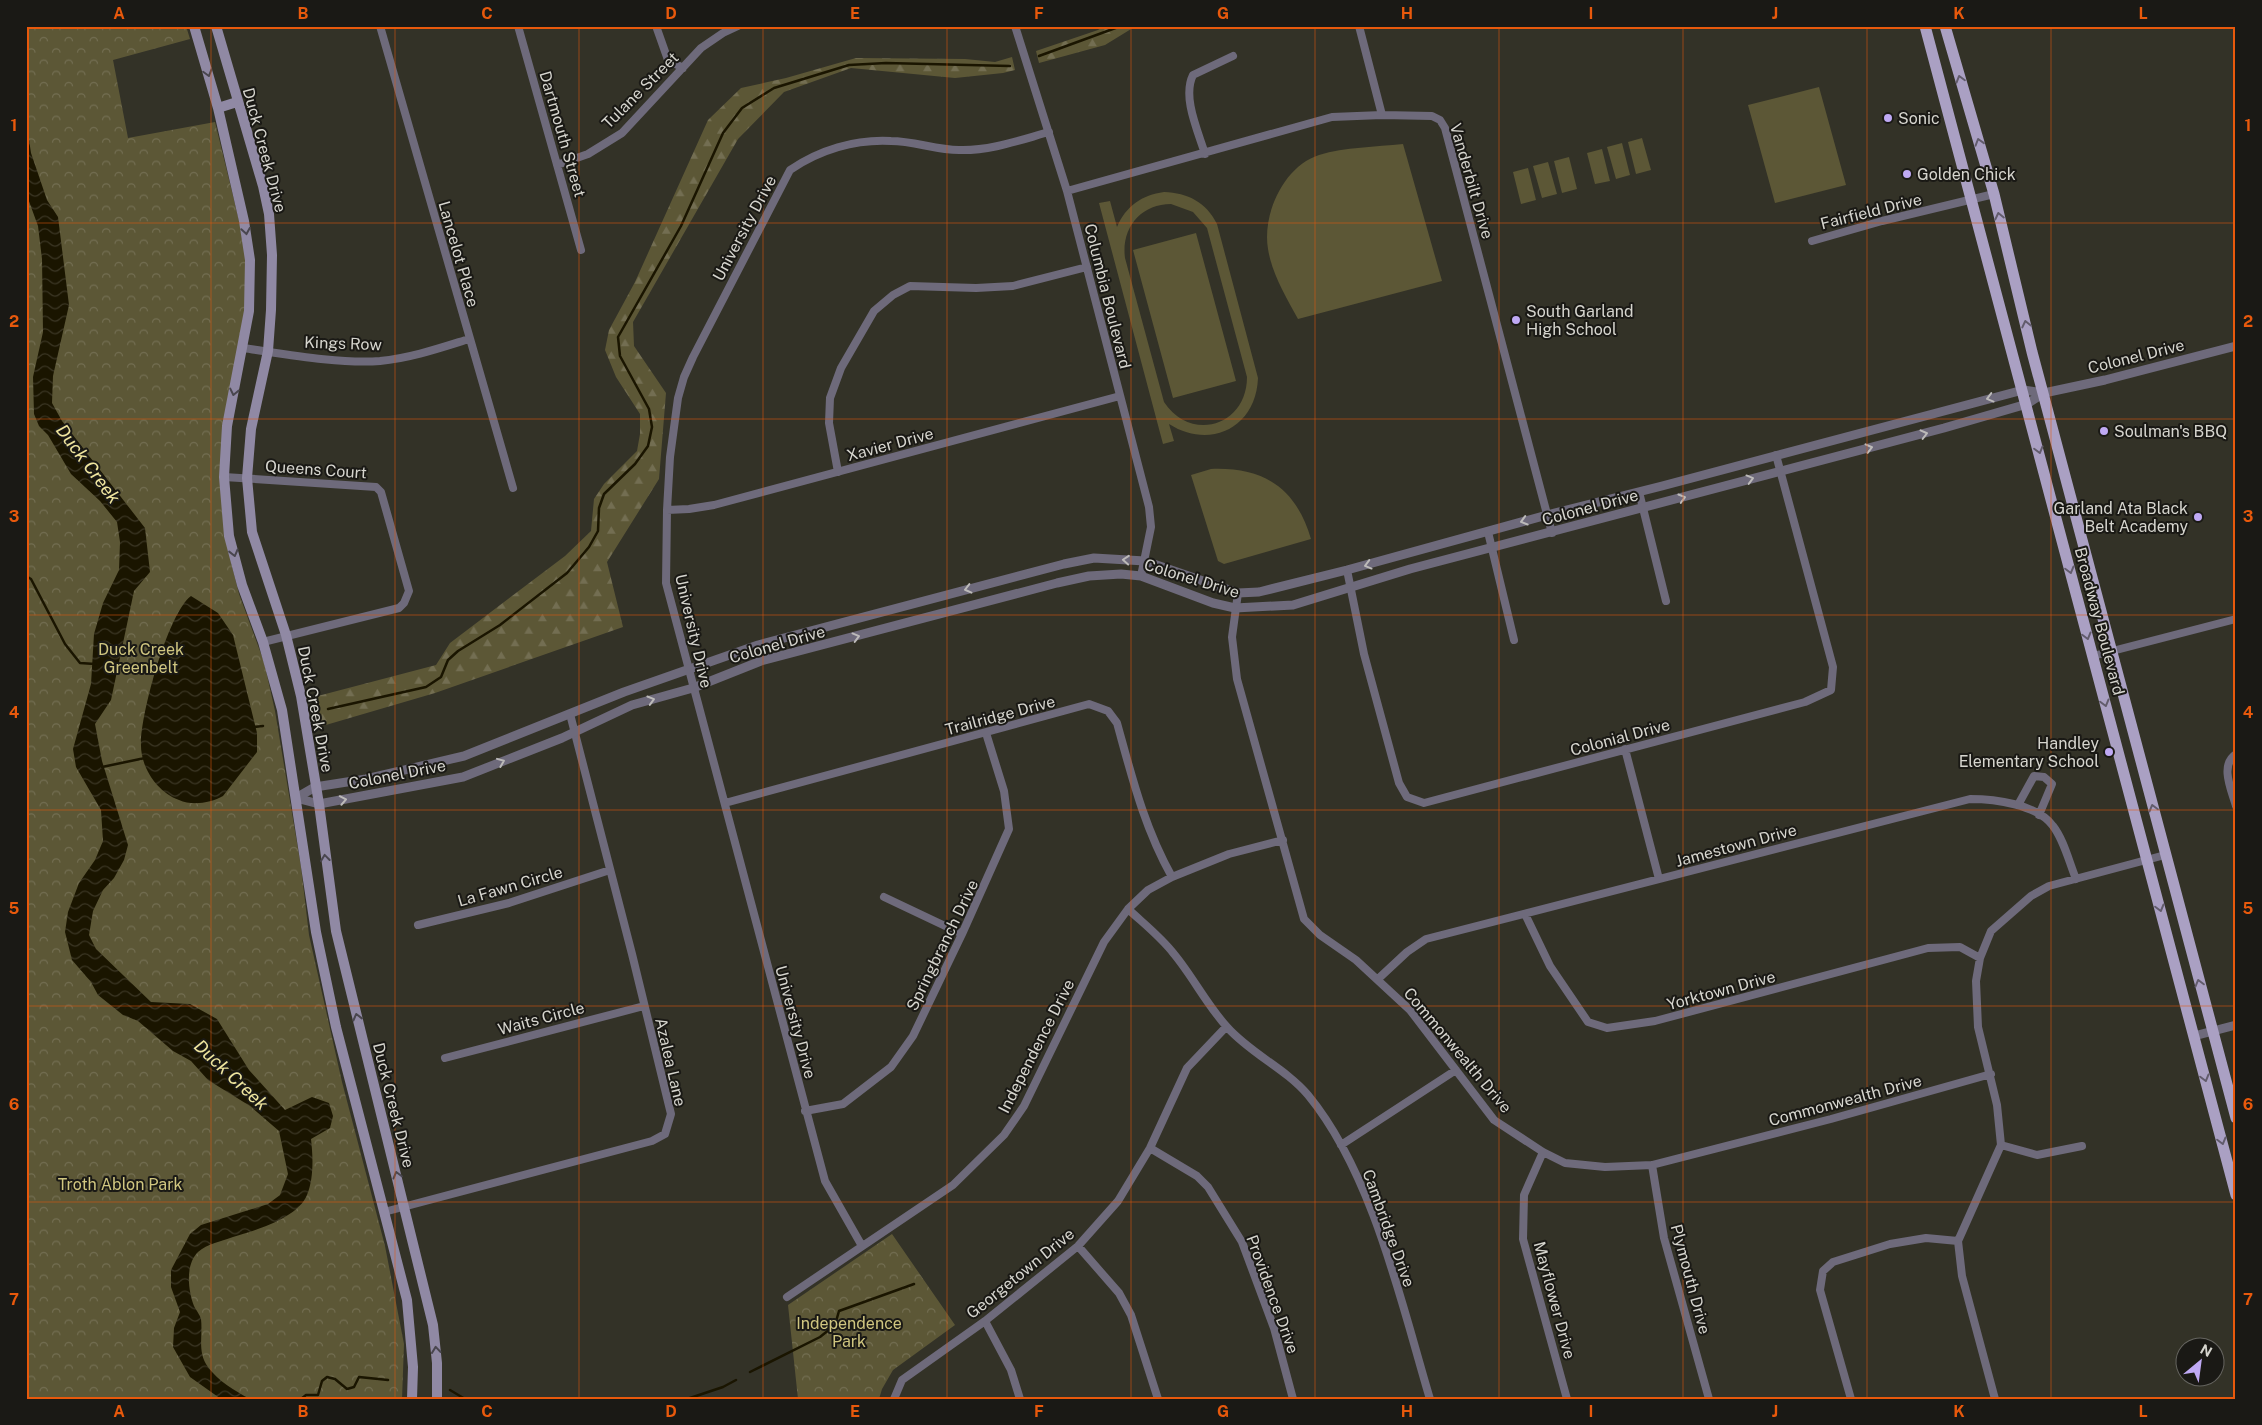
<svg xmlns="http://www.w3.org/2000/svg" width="2262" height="1425" font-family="'Public Sans',sans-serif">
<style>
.forest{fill:url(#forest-firs)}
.park{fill:url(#park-crowns)}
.garden{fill:#5c5736;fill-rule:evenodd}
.water{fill:url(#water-waves)}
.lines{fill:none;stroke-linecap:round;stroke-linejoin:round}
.stream{stroke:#1a1500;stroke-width:2.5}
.minor{stroke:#6e6a7b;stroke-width:8}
.tertiary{stroke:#6e6a7b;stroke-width:9}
.secondary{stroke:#9089a4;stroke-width:10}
.primary{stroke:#aaa0c3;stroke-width:11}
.oneway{stroke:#49464e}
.oneway2{stroke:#625c6c}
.oneway3{stroke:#bcbab9}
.grid{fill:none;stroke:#e8590c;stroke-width:1;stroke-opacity:0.55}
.poi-dot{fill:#bfa9f4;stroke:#1a1915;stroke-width:2}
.labels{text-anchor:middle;stroke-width:4;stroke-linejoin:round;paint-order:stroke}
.street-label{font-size:16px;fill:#d6d5ce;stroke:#1a1915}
.poi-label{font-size:16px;fill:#d6d5ce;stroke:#1a1915;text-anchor:start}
.park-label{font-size:16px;fill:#d0c680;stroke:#1a1915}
.water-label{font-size:18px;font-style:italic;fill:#efe59e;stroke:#1a1915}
.neatline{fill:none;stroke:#e8590c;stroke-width:2}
.grid-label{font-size:16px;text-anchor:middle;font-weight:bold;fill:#e8590c}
</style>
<defs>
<pattern id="forest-firs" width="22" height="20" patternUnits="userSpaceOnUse" patternTransform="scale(1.25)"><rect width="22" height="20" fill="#5c5736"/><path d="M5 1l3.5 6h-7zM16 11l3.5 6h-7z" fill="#736e52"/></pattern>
<pattern id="park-crowns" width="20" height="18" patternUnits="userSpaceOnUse" patternTransform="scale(1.25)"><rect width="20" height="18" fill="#5c5736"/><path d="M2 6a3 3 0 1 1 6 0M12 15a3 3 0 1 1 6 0" fill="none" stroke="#736e52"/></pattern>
<pattern id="water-waves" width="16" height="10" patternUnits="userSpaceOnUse" patternTransform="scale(1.25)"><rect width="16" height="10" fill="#1a1500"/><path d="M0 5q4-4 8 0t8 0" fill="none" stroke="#3b3624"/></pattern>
</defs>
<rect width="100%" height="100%" fill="#333227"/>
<!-- forest -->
<path class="forest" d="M1104,26H1136L1105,45L1039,63L1036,51L1098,30Z
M1012,57L1015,70L1003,73L955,78L851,68L784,92L738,139L633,322L634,346L666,393L659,479L607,562L623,627L435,693L319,727L314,697L436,665L450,643L565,556L591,531L594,499L604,484L637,451L640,434V414L616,377L605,350L609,330L635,282L708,120L741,88L786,78L856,58L965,59L995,62Z"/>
<!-- park -->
<path class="park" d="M26,26H186L190,39L113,60L128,138L215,122L245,245L246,309L224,424L231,562L239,594L264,662L275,711L301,867L309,935L342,1082L385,1246L404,1344L402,1399H26Z
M892,1234L955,1325L893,1370L882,1389L879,1399H798L788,1305Z"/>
<!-- garden -->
<path class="garden" d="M1819,87L1846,185L1775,203L1748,105Z
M1642,138L1651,170L1636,174L1628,142Z
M1622,143L1630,175L1616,179L1607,147Z
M1403,144L1442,281L1298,319C1286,297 1272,274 1268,249C1262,214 1284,166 1319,155C1345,147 1376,147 1403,144Z
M1602,149L1610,181L1595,184L1587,153Z
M1569,157L1577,189L1562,193L1554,161Z
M1548,162L1557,194L1542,198L1533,166Z
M1528,168L1536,200L1521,204L1513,172Z
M1164,192C1188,193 1206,202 1217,224L1258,378C1256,428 1210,450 1169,424L1174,441L1163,444L1099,203L1110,201L1117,227C1126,206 1142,195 1164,192ZM1171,204L1193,212L1207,228L1247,377C1247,426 1191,443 1164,402L1125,258C1121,228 1141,204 1171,204Z
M1196,233L1236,381L1173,398L1133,250Z
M1211,469C1264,467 1296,488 1311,539L1224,564L1218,561L1191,475Z"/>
<!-- water -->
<path class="water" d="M26,120L31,153L47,200L58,217L69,305L53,376L52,403L62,421L145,528L150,572L134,591L111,700L95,724L102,761L128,845L124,860L114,878L103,890L93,911L89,935L96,949L151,1002L190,1004L217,1019L249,1070L285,1110L312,1097L329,1103L333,1116L330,1128L311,1139C313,1156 314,1178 307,1195C298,1218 254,1231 233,1237C222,1241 207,1244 198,1252C185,1265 188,1290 194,1306C196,1310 200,1315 201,1319C203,1336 197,1352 208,1367C218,1381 235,1391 250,1399H221L190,1377L173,1347L174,1328L180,1312L171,1287V1270L190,1234L201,1225L268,1204L280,1195L288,1174L279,1131L250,1106L208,1080L191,1061L173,1051L138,1021L123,1015L98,995L91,982L72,960L65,932L68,912L79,883L95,860L103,841L101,810L76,767L73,749L91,684L94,634L103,603L119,570L120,542L117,522L100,501L71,474L48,435L39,426L34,414L33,377L43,332L42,259L38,226L26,193Z
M191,596L218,613L233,635L257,733V752L223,796C211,803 192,806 179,800C157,792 140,767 141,743C141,713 168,613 191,596Z"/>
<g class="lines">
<!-- stream -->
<path class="stream" d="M1039,56L1121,26
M26,576L31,579L65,644L80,663L95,664
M328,709L426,687L441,677L448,660L458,651L500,625L567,573L589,547L598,531L599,508L604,494L635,464L648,446L652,427L649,409L620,356L618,337L681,226L723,133L742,108L774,88L849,65L886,63L1010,66
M254,727L263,726
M102,767L145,758
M750,1372L820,1337L835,1325L839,1311L914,1284
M450,1390L465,1399
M301,1399L306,1395H318L322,1381L327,1377L335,1379L347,1389L354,1387L359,1377L388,1380
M687,1399L723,1387L736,1380"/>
<!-- minor -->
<path class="minor" d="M380,26L513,488
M518,26L581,250
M656,26L668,60L683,68
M1015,26L1067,191L1149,507L1151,527L1141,576
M1359,26L1382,115
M1205,154C1198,131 1182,97 1193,75L1233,56
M557,165L588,154L622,133L701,48L723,33L738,26
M1067,191L1332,117L1382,115L1432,116L1440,120L1445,128L1552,533
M1812,241L1882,221L1994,194
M243,348C285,354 339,364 380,361C411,358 440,348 469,339
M838,472L829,423L830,398L841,368L874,311L893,295L910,286L976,288L1013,286L1087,267
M224,477L376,487L381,492L409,591L404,603L399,608L263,642
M1639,492L1666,601
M667,510L689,509L714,505L1120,396
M1488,532L1514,640
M1347,570L1364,654L1399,783L1407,797L1424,803L1805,702L1831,690L1833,667L1776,455
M1238,593L1232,637L1237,679L1304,919L1320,935L1356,960L1410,1010L1494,1120L1543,1152L1565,1163L1605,1167L1652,1165L1831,1119L1991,1074
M2093,656L2236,619
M1625,749L1659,879
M2236,754C2219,765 2232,791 2236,806
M725,803L1089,704L1108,711L1117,723C1132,777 1144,827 1172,877
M2018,805L2034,776L2044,777L2052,784L2039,815
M884,897L962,934
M1128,909C1143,923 1161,937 1174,954C1193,977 1207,1005 1227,1027C1251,1054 1285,1068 1308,1095C1373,1174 1401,1302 1430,1399
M1525,914L1550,966L1588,1022L1607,1028L1655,1021L1928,948L1960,947L1980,958
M418,925L509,903L610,870
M1378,979L1407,952L1426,939L1970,799C1994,799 2037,804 2053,826C2064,840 2069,862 2076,879
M445,1058L644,1006
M805,1111L843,1104L891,1067L913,1036L962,934L1009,829L1004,791L986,733
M1341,1145L1456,1070
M2001,1145L2037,1155L2082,1146
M1150,1148L1197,1176L1208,1187L1242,1242L1274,1328L1293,1399
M1543,1152L1524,1195L1523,1239L1567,1399
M1652,1165L1664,1238L1709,1399
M384,1212L652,1141L665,1134L671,1114L632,954L570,714
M862,1246L825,1181L666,583L667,510L670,457L678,398L684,377L693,357L790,170C819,150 855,139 891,141C914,141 936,150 959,150C990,151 1020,140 1049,132
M1078,1246L1119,1293L1131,1315L1158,1399
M787,1297L953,1185L1004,1135L1024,1106L1104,942L1128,909L1148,890L1172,877L1229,854L1283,840
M985,1321L1011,1370L1020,1399
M894,1399L902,1380L985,1321L1078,1246L1118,1201L1150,1148L1187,1068L1226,1027
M1851,1399L1820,1290L1823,1271L1833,1262L1890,1244L1926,1238L1958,1241
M1995,1399L1962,1276L1958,1241L2001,1145L1997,1105L1978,1027L1976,981L1980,958L1991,931L2031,896L2049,886L2165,855"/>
<!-- tertiary -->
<path class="tertiary" d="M296,798L315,787L366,779L464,756L624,692L758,645L1064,564L1094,558L1145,561L1238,593L1259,592L1347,570L1547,515L1662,486L2023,390L2044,393L2105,380L2236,346
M296,798L319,804L463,777L562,738L632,705L693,688L761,661L1057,583L1089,576L1121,574L1141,576L1213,603L1235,608L1293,605L1410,569L1944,428L2027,404L2044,393
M2194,1036L2236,1025"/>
<!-- secondary -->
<path class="secondary" d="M194,26L218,108L244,221L250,260L249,311L227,426L224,477L229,536L242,585L263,642L282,710L316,932L336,1027L407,1300L413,1367L412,1399
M216,26L263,186L269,214L272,255L271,310L268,351L251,429L247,478L252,532L286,635L301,696L319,804L336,931L433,1325L437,1363V1399
M218,108L237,102"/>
<!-- primary -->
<path class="primary" d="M1925,26L2236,1195
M1945,26L1994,194L2032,352L2236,1118"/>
</g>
<!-- one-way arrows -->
<defs><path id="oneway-chevron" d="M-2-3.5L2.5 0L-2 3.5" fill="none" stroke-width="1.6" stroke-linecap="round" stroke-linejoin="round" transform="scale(1.25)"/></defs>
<g class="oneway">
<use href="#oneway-chevron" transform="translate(208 73) rotate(74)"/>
<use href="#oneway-chevron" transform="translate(246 231) rotate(81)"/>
<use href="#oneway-chevron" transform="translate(234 392) rotate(102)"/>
<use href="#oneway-chevron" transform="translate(234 553) rotate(76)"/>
<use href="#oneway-chevron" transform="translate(325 858) rotate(-97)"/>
<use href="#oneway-chevron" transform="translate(357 1017) rotate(-104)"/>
<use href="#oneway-chevron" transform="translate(397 1175) rotate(-105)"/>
<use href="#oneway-chevron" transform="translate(436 1350) rotate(-96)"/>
</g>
<g class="oneway2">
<use href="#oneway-chevron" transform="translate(1960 79) rotate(-106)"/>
<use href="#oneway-chevron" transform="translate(1979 142) rotate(-107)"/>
<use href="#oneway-chevron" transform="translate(1999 216) rotate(-103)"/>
<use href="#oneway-chevron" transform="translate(2026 324) rotate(-103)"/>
<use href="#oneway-chevron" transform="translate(2039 450) rotate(75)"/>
<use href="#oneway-chevron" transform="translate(2070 570) rotate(75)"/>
<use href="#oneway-chevron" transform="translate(2087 636) rotate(75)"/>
<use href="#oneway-chevron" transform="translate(2105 703) rotate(75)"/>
<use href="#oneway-chevron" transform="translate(2153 808) rotate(-105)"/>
<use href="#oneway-chevron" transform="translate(2160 908) rotate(75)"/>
<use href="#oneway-chevron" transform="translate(2199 983) rotate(-105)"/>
<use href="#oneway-chevron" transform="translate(2205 1078) rotate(75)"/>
<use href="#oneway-chevron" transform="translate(2222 1141) rotate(75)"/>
</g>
<g class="oneway3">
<use href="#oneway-chevron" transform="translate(1990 398) rotate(165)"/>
<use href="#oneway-chevron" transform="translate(1924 434) rotate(-14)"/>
<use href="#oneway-chevron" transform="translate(1869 448) rotate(-14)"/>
<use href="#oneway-chevron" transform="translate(1750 479) rotate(-15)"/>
<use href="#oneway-chevron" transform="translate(1682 498) rotate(-16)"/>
<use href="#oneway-chevron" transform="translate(1524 521) rotate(164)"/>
<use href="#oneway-chevron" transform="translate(1126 560) rotate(-176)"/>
<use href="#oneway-chevron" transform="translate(1368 565) rotate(165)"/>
<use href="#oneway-chevron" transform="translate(968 589) rotate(166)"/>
<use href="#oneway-chevron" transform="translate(856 637) rotate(-15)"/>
<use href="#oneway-chevron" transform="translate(651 700) rotate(-16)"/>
<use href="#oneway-chevron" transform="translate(501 762) rotate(-22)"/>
<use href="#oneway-chevron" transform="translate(343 800) rotate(-11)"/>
</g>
<!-- grid -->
<path class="grid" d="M211,26V1399M395,26V1399M579,26V1399M763,26V1399M947,26V1399M1131,26V1399M1315,26V1399M1499,26V1399M1683,26V1399M1867,26V1399M2051,26V1399M26,223H2236M26,419H2236M26,615H2236M26,810H2236M26,1006H2236M26,1202H2236"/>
<!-- markers -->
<g class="poi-dot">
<circle cx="1888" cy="118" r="5"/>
<circle cx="1907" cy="174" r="5"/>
<circle cx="1516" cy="320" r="5"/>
<circle cx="2104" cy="431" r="5"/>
<circle cx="2198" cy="517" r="5"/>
<circle cx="2109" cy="752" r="5"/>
</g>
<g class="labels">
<!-- street labels -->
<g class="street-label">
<text transform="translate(640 90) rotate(-45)" y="6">Tulane Street</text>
<text transform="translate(563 134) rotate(74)" y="6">Dartmouth Street</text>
<text transform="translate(265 150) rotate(75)" y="6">Duck Creek Drive</text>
<text transform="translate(1472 181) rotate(74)" y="6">Vanderbilt Drive</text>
<text transform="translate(1871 211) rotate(-14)" y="6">Fairfield Drive</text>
<text transform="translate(744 228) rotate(-62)" y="6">University Drive</text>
<text transform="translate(459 254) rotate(74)" y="6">Lancelot Place</text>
<text transform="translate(1108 296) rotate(76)" y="6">Columbia Boulevard</text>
<text transform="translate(343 343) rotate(2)" y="6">Kings Row</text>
<text transform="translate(2136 356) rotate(-14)" y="6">Colonel Drive</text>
<text transform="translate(890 444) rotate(-15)" y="6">Xavier Drive</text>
<text transform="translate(316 469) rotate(4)" y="6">Queens Court</text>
<text transform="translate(1590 507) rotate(-15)" y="6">Colonel Drive</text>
<text transform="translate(1192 578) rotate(17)" y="6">Colonel Drive</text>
<text transform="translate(2100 621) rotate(75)" y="6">Broadway Boulevard</text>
<text transform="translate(694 631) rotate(77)" y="6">University Drive</text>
<text transform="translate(777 644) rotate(-16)" y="6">Colonel Drive</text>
<text transform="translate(316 709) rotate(79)" y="6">Duck Creek Drive</text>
<text transform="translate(1000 715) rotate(-15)" y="6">Trailridge Drive</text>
<text transform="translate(1620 737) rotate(-15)" y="6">Colonial Drive</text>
<text transform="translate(397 774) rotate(-11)" y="6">Colonel Drive</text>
<text transform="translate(1736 845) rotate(-15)" y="6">Jamestown Drive</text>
<text transform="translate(510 886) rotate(-16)" y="6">La Fawn Circle</text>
<text transform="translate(942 945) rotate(-64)" y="6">Springbranch Drive</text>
<text transform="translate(1721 990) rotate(-15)" y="6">Yorktown Drive</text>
<text transform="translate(541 1018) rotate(-15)" y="6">Waits Circle</text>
<text transform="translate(796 1022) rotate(75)" y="6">University Drive</text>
<text transform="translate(1036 1046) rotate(-63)" y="6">Independence Drive</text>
<text transform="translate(1458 1050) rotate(50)" y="6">Commonwealth Drive</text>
<text transform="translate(671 1062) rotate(77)" y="6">Azalea Lane</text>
<text transform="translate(1845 1100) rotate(-15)" y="6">Commonwealth Drive</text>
<text transform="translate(394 1105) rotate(76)" y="6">Duck Creek Drive</text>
<text transform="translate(1389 1228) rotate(70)" y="6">Cambridge Drive</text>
<text transform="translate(1020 1273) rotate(-39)" y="6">Georgetown Drive</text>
<text transform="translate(1691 1279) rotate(75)" y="6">Plymouth Drive</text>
<text transform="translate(1273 1294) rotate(70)" y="6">Providence Drive</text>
<text transform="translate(1555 1300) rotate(75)" y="6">Mayflower Drive</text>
</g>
<!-- poi labels -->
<g class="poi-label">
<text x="1898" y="124">Sonic</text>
<text x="1917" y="180">Golden Chick</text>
<text x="1526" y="317">South Garland<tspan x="1526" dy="18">High School</tspan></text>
<text x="2114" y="437">Soulman's BBQ</text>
<text x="2188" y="514" text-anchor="end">Garland Ata Black<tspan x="2188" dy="18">Belt Academy</tspan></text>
<text x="2099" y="749" text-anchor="end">Handley<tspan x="2099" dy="18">Elementary School</tspan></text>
</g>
<!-- park labels -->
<g class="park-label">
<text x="141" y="655">Duck Creek<tspan x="141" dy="18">Greenbelt</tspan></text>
<text x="120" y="1190">Troth Ablon Park</text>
<text x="849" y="1329">Independence<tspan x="849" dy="18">Park</tspan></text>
</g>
<!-- water labels -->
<g class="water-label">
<text transform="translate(88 464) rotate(53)" y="6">Duck Creek</text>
<text transform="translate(231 1075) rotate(43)" y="6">Duck Creek</text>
</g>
</g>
<!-- border -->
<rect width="2262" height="1425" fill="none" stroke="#1a1915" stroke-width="55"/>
<!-- north arrow -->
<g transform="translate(2200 1362) rotate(29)"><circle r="24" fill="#1a1915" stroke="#65645f"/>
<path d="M0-4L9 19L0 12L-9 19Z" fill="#bfa9f4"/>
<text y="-8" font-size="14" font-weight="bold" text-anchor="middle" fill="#d6d5ce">N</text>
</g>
<rect x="28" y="28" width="2206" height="1370" class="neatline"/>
<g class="grid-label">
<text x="119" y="19">A</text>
<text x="303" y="19">B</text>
<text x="487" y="19">C</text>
<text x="671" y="19">D</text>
<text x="855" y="19">E</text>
<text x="1039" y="19">F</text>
<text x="1223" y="19">G</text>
<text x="1407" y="19">H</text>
<text x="1591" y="19">I</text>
<text x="1775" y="19">J</text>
<text x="1959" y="19">K</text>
<text x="2143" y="19">L</text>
<text x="14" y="131">1</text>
<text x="2248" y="131">1</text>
<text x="14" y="327">2</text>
<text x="2248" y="327">2</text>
<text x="14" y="522">3</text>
<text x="2248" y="522">3</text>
<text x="14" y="718">4</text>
<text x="2248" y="718">4</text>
<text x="14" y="914">5</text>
<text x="2248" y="914">5</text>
<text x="14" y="1110">6</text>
<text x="2248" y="1110">6</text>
<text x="14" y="1305">7</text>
<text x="2248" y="1305">7</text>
<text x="119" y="1417">A</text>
<text x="303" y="1417">B</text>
<text x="487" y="1417">C</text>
<text x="671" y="1417">D</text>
<text x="855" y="1417">E</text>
<text x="1039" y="1417">F</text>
<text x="1223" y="1417">G</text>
<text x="1407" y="1417">H</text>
<text x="1591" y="1417">I</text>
<text x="1775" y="1417">J</text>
<text x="1959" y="1417">K</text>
<text x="2143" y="1417">L</text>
</g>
</svg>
